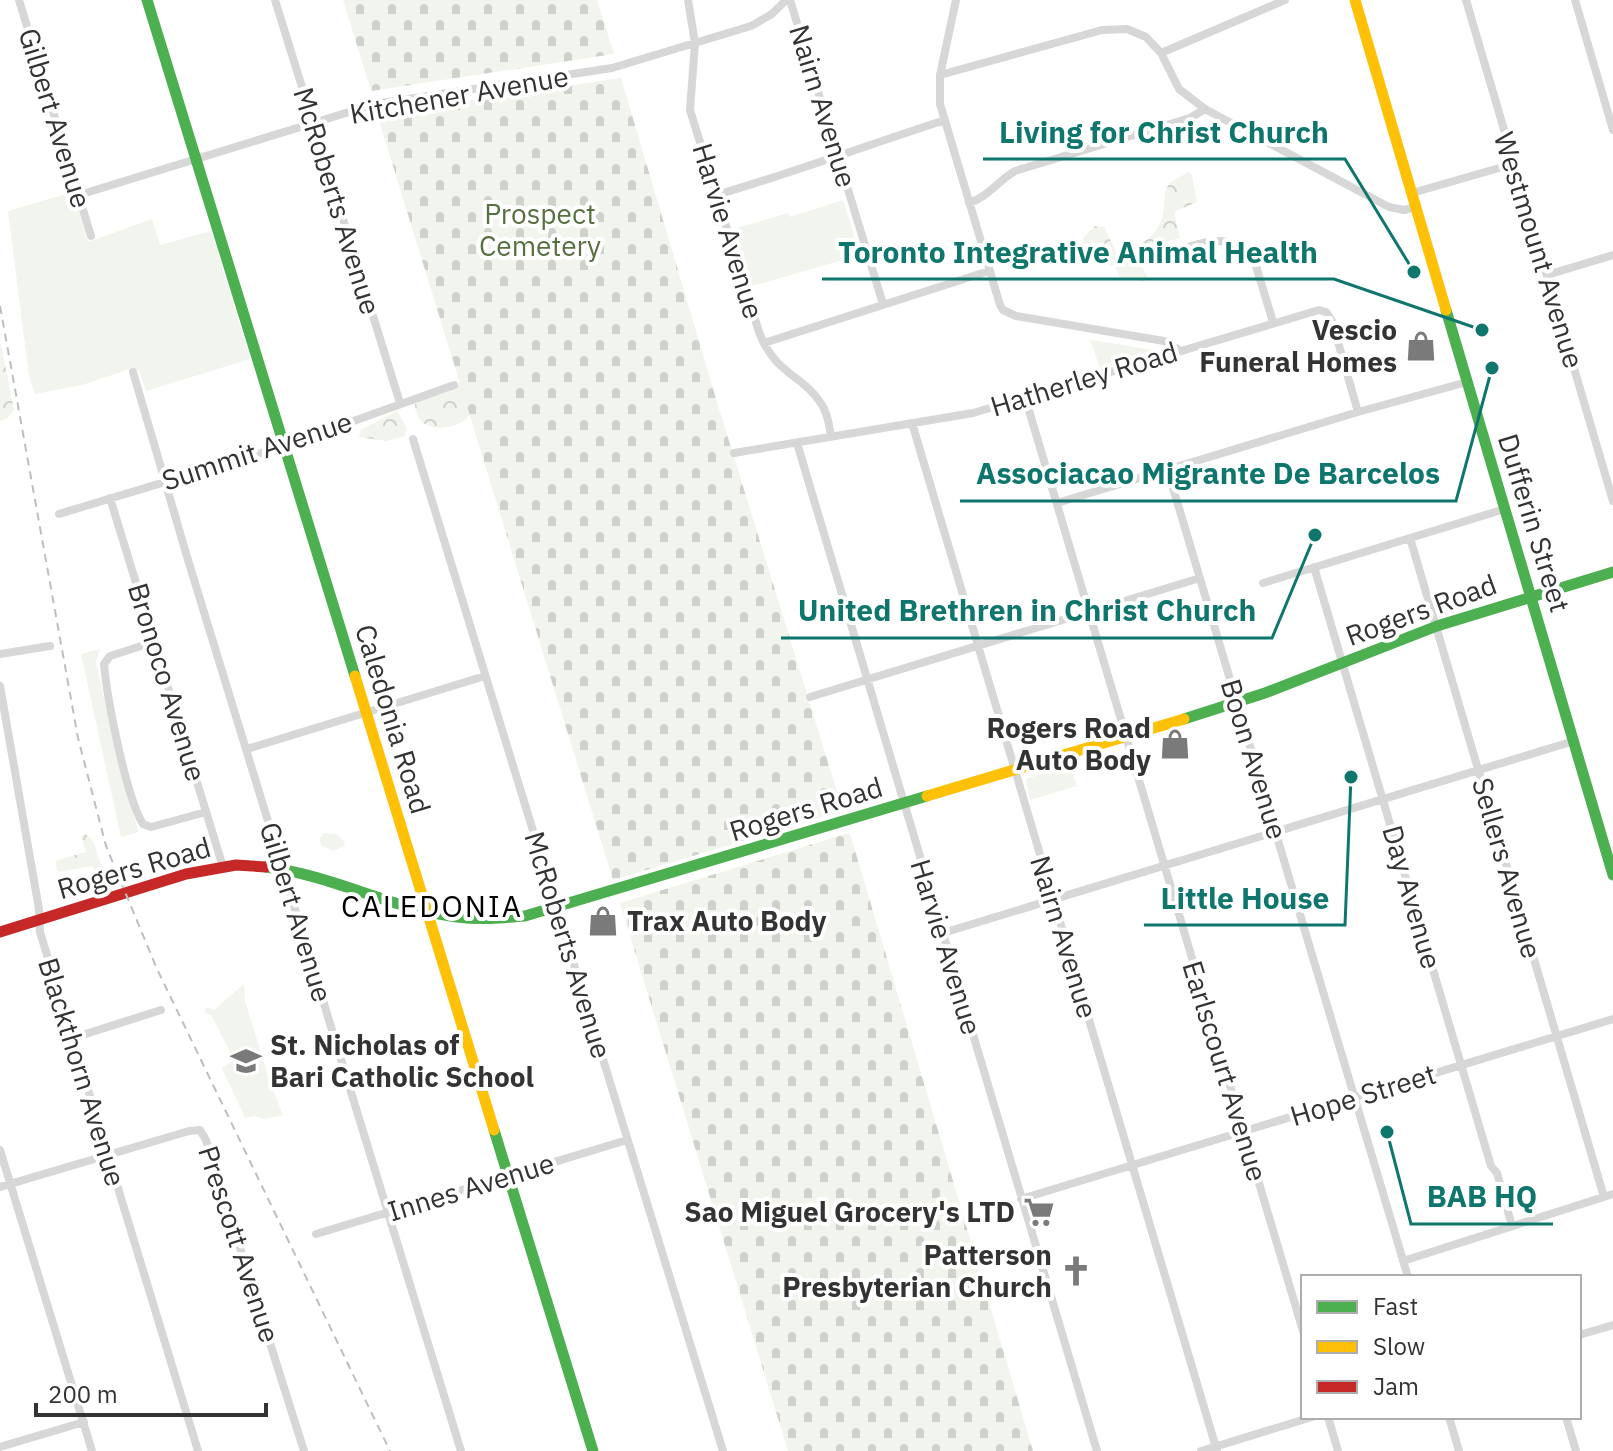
<svg xmlns="http://www.w3.org/2000/svg" width="1613" height="1451" font-family="'IBM Plex Sans',sans-serif">
<style>
.forest{fill:url(#forest-crowns)}
.cemetery{fill:url(#cemetery-stones)}
.park{fill:#f1f5ed}
.lines{fill:none;stroke-linecap:round;stroke-linejoin:round}
.street{stroke:#d7d7d7;stroke-width:8}
.fast{stroke:#4caf50;stroke-width:11}
.slow{stroke:#ffc107;stroke-width:11}
.jam{stroke:#c62828;stroke-width:11}
.rail{stroke:#bebebe;stroke-width:2;stroke-dasharray:8 6;stroke-linecap:butt}
.labels{text-anchor:middle;stroke-width:8;stroke-linejoin:round;paint-order:stroke}
.street-label{font-size:28px;fill:#333;stroke:#fff}
.park-label{font-size:28px;fill:#56703f;stroke:#fff}
.poi-label{font-size:28px;font-weight:bold;fill:#333;stroke:#fff;text-anchor:end}
.neighbourhood-label{font-size:30px;letter-spacing:2px;fill:#000;stroke:#fff}
.leader{fill:none;stroke:#0f766e;stroke-width:3}
.callout-dot{fill:#0f766e;stroke:#fff;stroke-width:3}
.callout-label{font-size:30px;text-anchor:middle;font-weight:bold;fill:#0f766e;stroke:#fff;stroke-width:8;stroke-linejoin:round;paint-order:stroke}
</style>
<defs>
<pattern id="forest-crowns" width="20" height="18" patternUnits="userSpaceOnUse" patternTransform="scale(2)"><rect width="20" height="18" fill="#f1f5ed"/><path d="M2 6a3 3 0 1 1 6 0M12 15a3 3 0 1 1 6 0" fill="none" stroke="#cfd2cc"/></pattern>
<pattern id="cemetery-stones" width="16" height="16" patternUnits="userSpaceOnUse" patternTransform="scale(2)"><rect width="16" height="16" fill="#f1f5ed"/><path d="M2 7V4a2 2 0 0 1 4 0v3zM10 15v-3a2 2 0 0 1 4 0v3z" fill="#cfd2cc"/></pattern>
</defs>
<rect width="100%" height="100%" fill="#fff"/>
<!-- forest -->
<path class="forest" d="M1189,172L1192,175L1197,202L1174,212L1180,238L1158,244L1156,250L1147,255L1141,267L1147,275L1144,281L1120,278L1115,266L1105,264L1108,251L1098,245L1095,251L1082,249L1083,238L1094,226L1104,227L1117,254C1141,246 1162,236 1164,206C1165,198 1164,188 1171,182C1176,178 1184,175 1189,172Z
M0,339L14,410L8,418L0,421Z
M463,379C466,387 471,396 472,404C476,429 415,442 415,404C430,389 445,402 463,379Z
M397,411L407,428L405,436L386,441L359,437L361,430Z
M85,834C98,841 95,852 101,864C105,872 113,878 117,887L104,891L93,866L58,872L55,863L58,860L86,852L81,836Z"/>
<!-- cemetery -->
<path class="cemetery" d="M343,0H597L614,54L371,91Z
M621,78L717,402L843,811L613,880L377,114Z
M849,833L851,837L1033,1451H788L620,903Z"/>
<!-- park -->
<path class="park" d="M73,192L88,242L152,219L160,245L211,231L250,359L146,391L139,370L130,369L82,385L35,394L29,376L8,211Z
M843,200L860,255L752,286L734,229L788,213L790,217Z
M1090,340L1154,350V351L1100,368Z
M100,649L96,663L121,773L139,832L121,837L81,654Z
M1070,765L1077,786L1030,800L1026,779Z
M324,833L336,834L345,842L344,846L333,851L322,846L319,839Z
M244,984L245,1001L269,1079L283,1115L264,1119L255,1116L245,1118L222,1068L234,1060L212,1016L204,1012L207,1007L214,1010Z"/>
<g class="lines">
<!-- street -->
<path class="street" d="M19,0L91,236
M275,0L400,403
M688,0L695,43L690,110L759,332C775,375 804,375 822,405C828,414 829,425 831,436
M790,0L883,304
M956,0L940,75V104L1000,305L1003,310L1016,316L1164,341L1179,350
M1466,0L1613,501
M1575,0L1613,130
M1161,53L1285,0
M940,75L1102,30L1127,29L1146,37L1161,53L1179,89L1205,109L1389,207L1404,210L1416,207
M1412,193L1513,164
M79,195L375,104L612,68L751,26L772,14L786,0
M717,195C794,172 868,145 945,120
M969,203C988,197 998,181 1015,171L1190,118L1205,109
M1157,262L1162,255C1196,246 1223,228 1253,256L1273,322
M1547,275L1613,255
M764,343L989,271
M133,372L188,560L461,1451
M1025,397L1303,1331
M912,423L1217,1451
M413,439L723,1451
M797,443L1097,1451
M734,453L973,413L1319,310L1326,312L1332,321L1358,412
M1168,471L1408,1277
M110,498L223,867
M1057,503L1358,412L1467,382
M59,514L284,446L454,385
M1410,538L1604,1197
M1314,567L1491,1166L1497,1173L1512,1226
M1263,583L1505,509
M154,642L110,656L104,664C107,698 126,797 143,824L151,827L206,812
M0,654L50,646
M0,686L39,909L40,932L198,1451
M810,697L1200,578
M247,749L485,676
M943,933L1574,741
M73,1038L161,1010
M0,1150L92,1451
M0,1187L189,1131L200,1130L206,1140L304,1451
M1021,1199L1613,1019
M316,1234L627,1140
M1403,1261L1613,1194
M1579,1335L1613,1325
M1328,1417L1338,1451
M1449,1417L1459,1451
M1566,1417L1576,1451
M0,1447L84,1422
M1201,1451L1312,1417"/>
<!-- fast -->
<path class="fast" d="M147,0L355,676
M1446,310L1613,875
M1184,719L1265,693L1437,626L1613,572
M266,867C332,875 392,909 457,917C480,920 502,918 525,916L927,796
M494,1130L593,1451"/>
<!-- slow -->
<path class="slow" d="M1355,0L1446,310
M355,676L494,1130
M927,796L1184,719"/>
<!-- jam -->
<path class="jam" d="M0,932L186,874L236,865L266,867"/>
<!-- rail -->
<path class="rail" d="M0,306L78,738L106,846L157,969L390,1451"/>
</g>
<!-- icons -->
<defs>
<g id="shop-bare" transform="scale(2.4)"><path d="M-5-2.5h2.3a2.7 3.5 0 0 1 5.4 0H5L5.5 6h-11ZM-1.5-2.5h3a1.5 2.3 0 0 0-3 0Z" fill="#7a7a7a" stroke="#fff" stroke-width="2.5" paint-order="stroke"/></g>
<g id="school-bare" transform="scale(2.4)"><path d="M0-5L7-2L0 1L-7-2ZM-4 1L0 2.5L4 1V4Q0 6-4 4Z" fill="#7a7a7a" stroke="#fff" stroke-width="2.5" paint-order="stroke"/></g>
<g id="supermarket-bare" transform="scale(2.4)"><path d="M-6-5.5h2.5l.6 2H6L4.5 2H-2.5L-4.4-4H-6ZM-1.5 3.2a1.3 1.3 0 1 0 .1 0ZM3 3.2a1.3 1.3 0 1 0 .1 0Z" fill="#7a7a7a" stroke="#fff" stroke-width="2.5" paint-order="stroke"/></g>
<g id="church-bare" transform="scale(2.4)"><path d="M-1.2-6h2.4v3.5h3.3v2.4h-3.3V6h-2.4V-.1h-3.3v-2.4h3.3Z" fill="#7a7a7a" stroke="#fff" stroke-width="2.5" paint-order="stroke"/></g>
</defs>
<g fill-rule="evenodd">
<use href="#shop-bare" x="1421" y="346"/>
<use href="#shop-bare" x="1175" y="744"/>
<use href="#shop-bare" x="603" y="921"/>
<use href="#school-bare" x="246" y="1061"/>
<use href="#supermarket-bare" x="1039" y="1212"/>
<use href="#church-bare" x="1076" y="1271"/>
</g>
<g class="labels">
<!-- street labels -->
<g class="street-label">
<text transform="translate(459 95) rotate(-10)" y="10">Kitchener Avenue</text>
<text transform="translate(823 106) rotate(73)" y="10">Nairn Avenue</text>
<text transform="translate(55 118) rotate(73)" y="10">Gilbert Avenue</text>
<text transform="translate(337 201) rotate(73)" y="10">McRoberts Avenue</text>
<text transform="translate(728 231) rotate(73)" y="10">Harvie Avenue</text>
<text transform="translate(1539 250) rotate(73)" y="10">Westmount Avenue</text>
<text transform="translate(1084 379) rotate(-17)" y="10">Hatherley Road</text>
<text transform="translate(257 451) rotate(-18)" y="10">Summit Avenue</text>
<text transform="translate(1534 523) rotate(73)" y="10">Dufferin Street</text>
<text transform="translate(1421 610) rotate(-20)" y="10">Rogers Road</text>
<text transform="translate(167 682) rotate(73)" y="10">Bronoco Avenue</text>
<text transform="translate(393 719) rotate(73)" y="10">Caledonia Road</text>
<text transform="translate(1254 759) rotate(73)" y="10">Boon Avenue</text>
<text transform="translate(806 809) rotate(-17)" y="10">Rogers Road</text>
<text transform="translate(134 868) rotate(-16)" y="10">Rogers Road</text>
<text transform="translate(1507 868) rotate(74)" y="10">Sellers Avenue</text>
<text transform="translate(1412 897) rotate(74)" y="10">Day Avenue</text>
<text transform="translate(296 912) rotate(73)" y="10">Gilbert Avenue</text>
<text transform="translate(1064 937) rotate(73)" y="10">Nairn Avenue</text>
<text transform="translate(568 945) rotate(73)" y="10">McRoberts Avenue</text>
<text transform="translate(946 947) rotate(73)" y="10">Harvie Avenue</text>
<text transform="translate(1225 1071) rotate(73)" y="10">Earlscourt Avenue</text>
<text transform="translate(82 1072) rotate(73)" y="10">Blackthorn Avenue</text>
<text transform="translate(1363 1095) rotate(-17)" y="10">Hope Street</text>
<text transform="translate(471 1187) rotate(-17)" y="10">Innes Avenue</text>
<text transform="translate(239 1244) rotate(72)" y="10">Prescott Avenue</text>
</g>
<!-- park labels -->
<g class="park-label">
<text x="540" y="224">Prospect<tspan x="540" dy="32">Cemetery</tspan></text>
</g>
<!-- poi labels -->
<g class="poi-label">
<text x="1397" y="340">Vescio<tspan x="1397" dy="32">Funeral Homes</tspan></text>
<text x="1151" y="738">Rogers Road<tspan x="1151" dy="32">Auto Body</tspan></text>
<text x="627" y="931" text-anchor="start">Trax Auto Body</text>
<text x="270" y="1055" text-anchor="start">St. Nicholas of<tspan x="270" dy="32">Bari Catholic School</tspan></text>
<text x="1015" y="1222">Sao Miguel Grocery's LTD</text>
<text x="1052" y="1265">Patterson<tspan x="1052" dy="32">Presbyterian Church</tspan></text>
</g>
<!-- neighbourhood labels -->
<g class="neighbourhood-label">
<text x="432" y="917">CALEDONIA</text>
</g>
</g>
<!-- callouts -->
<path class="leader" d="M1414 272L1345 159H983M1482 330L1334 279H822M1492 368L1456 501H960M1315 535L1272 638H781M1351 777L1345 925H1144M1387 1132L1411 1224H1553"/>
<g class="callout-dot">
<circle cx="1414" cy="272" r="8"/>
<circle cx="1482" cy="330" r="8"/>
<circle cx="1492" cy="368" r="8"/>
<circle cx="1315" cy="535" r="8"/>
<circle cx="1351" cy="777" r="8"/>
<circle cx="1387" cy="1132" r="8"/>
</g>
<g class="callout-label">
<text x="1164" y="143">Living for Christ Church</text>
<text x="1078" y="263">Toronto Integrative Animal Health</text>
<text x="1208" y="484">Associacao Migrante De Barcelos</text>
<text x="1027" y="621">United Brethren in Christ Church</text>
<text x="1245" y="909">Little House</text>
<text x="1482" y="1207">BAB HQ</text>
</g>
<!-- legend -->
<rect x="1301" y="1275" width="280" height="144" fill="#ffffff" stroke="#adadad" stroke-width="2"/>
<rect x="1317" y="1301" width="40" height="12" fill="#4caf50" stroke="#adadad" stroke-width="2"/>
<text x="1373" y="1315" font-size="24" fill="#333333">Fast</text>
<rect x="1317" y="1341" width="40" height="12" fill="#ffc107" stroke="#adadad" stroke-width="2"/>
<text x="1373" y="1355" font-size="24" fill="#333333">Slow</text>
<rect x="1317" y="1381" width="40" height="12" fill="#c62828" stroke="#adadad" stroke-width="2"/>
<text x="1373" y="1395" font-size="24" fill="#333333">Jam</text>
<!-- scale -->
<path d="M36 1403v12h230v-12" fill="none" stroke="#333333" stroke-width="4"/>
<text x="48" y="1403" font-size="24" fill="#333333" stroke="#ffffff" stroke-width="6" paint-order="stroke">200 m</text>
</svg>
